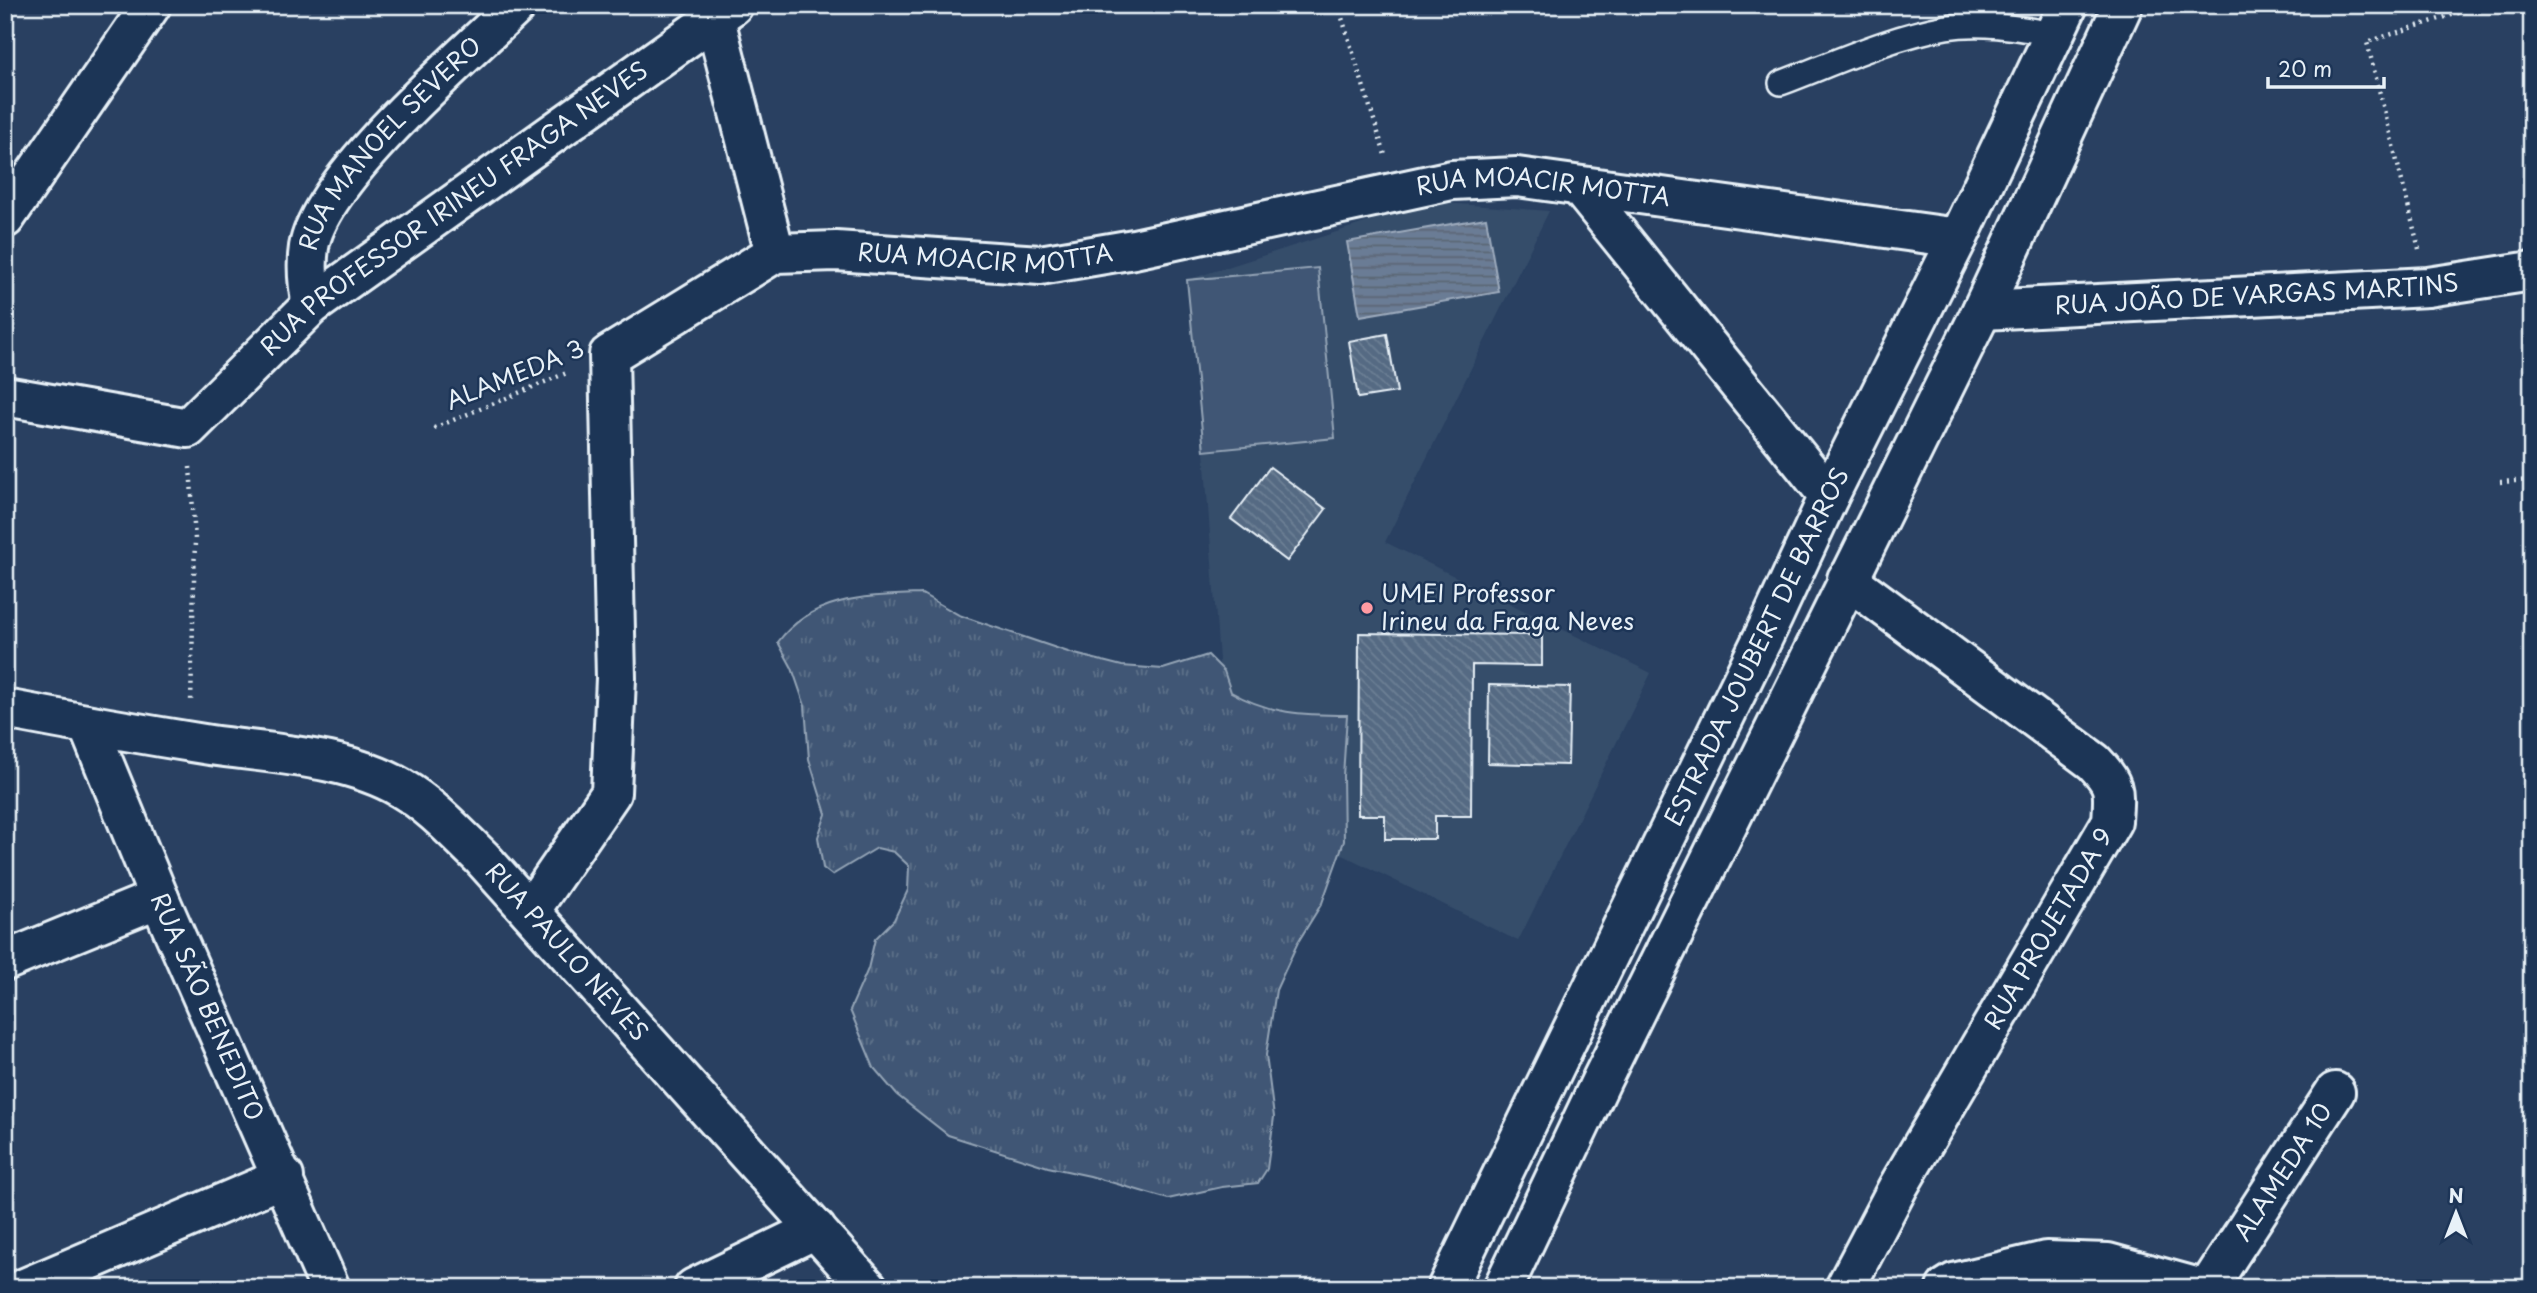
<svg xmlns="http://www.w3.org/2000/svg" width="2537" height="1293" font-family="'Playpen Sans',sans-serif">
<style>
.built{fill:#364d6b}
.grass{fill:url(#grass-tufts);stroke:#94a4b6;stroke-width:2}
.pitch{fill:#415774;stroke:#94a4b6;stroke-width:2}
.water{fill:url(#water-rules);stroke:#9dabbd;stroke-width:2}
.building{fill:url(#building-back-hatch);stroke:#e8f1f8;stroke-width:2}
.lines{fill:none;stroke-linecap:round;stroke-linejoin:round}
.lane-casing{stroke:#e8f1f8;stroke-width:28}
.street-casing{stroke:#e8f1f8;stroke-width:44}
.secondary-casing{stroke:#e8f1f8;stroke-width:44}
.path{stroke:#e8f1f8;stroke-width:4.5;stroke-dasharray:2 5;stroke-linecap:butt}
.lane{stroke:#1d3557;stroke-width:23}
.street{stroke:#1d3557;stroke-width:38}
.secondary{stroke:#1d3557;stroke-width:38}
.poi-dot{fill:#ff9aa2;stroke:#1d3557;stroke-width:2.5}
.labels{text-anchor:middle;stroke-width:5;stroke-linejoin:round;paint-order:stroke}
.street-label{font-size:24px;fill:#e8f1f8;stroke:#1d3557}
.poi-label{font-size:24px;fill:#e8f1f8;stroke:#1d3557;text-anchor:start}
</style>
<defs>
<pattern id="grass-tufts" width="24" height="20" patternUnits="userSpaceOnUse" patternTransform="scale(1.75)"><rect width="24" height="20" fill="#415774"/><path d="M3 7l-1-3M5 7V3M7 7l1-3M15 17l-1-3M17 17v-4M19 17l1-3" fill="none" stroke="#5c7089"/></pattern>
<pattern id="water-rules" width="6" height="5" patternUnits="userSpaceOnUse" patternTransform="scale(1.75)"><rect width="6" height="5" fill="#6b7c95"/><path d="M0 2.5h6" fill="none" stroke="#5a6573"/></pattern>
<pattern id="building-back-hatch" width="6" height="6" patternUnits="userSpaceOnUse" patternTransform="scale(1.75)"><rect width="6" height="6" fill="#556a83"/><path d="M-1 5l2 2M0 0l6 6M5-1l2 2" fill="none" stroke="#6d8095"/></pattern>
</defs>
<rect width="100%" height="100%" fill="#294061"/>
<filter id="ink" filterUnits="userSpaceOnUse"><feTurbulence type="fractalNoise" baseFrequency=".0143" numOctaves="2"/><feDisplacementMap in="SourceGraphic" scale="14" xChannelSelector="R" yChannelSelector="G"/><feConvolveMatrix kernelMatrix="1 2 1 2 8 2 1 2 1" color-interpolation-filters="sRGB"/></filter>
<g filter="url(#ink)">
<!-- built -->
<path class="built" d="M1430,202L1549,211L1385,542L1651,673L1518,941L1229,799L1204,451L1187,280Z"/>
<!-- grass -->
<path class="grass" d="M922,594L959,615L1071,653L1122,666L1163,669L1208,655L1224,671L1231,692C1269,714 1303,715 1347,715L1343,776L1344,841L1322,903L1298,942L1276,990L1266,1055L1274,1117L1267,1169L1258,1183L1222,1187L1168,1199L1090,1176L1048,1167L948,1135L897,1095L874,1068L850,1010L868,969L875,939L894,920L908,890L909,866L894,852L877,848L832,875L823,868L818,837L826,814L809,759L805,706L792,668L778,642C813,595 868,596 922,594Z"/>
<!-- pitch -->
<path class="pitch" d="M1318,268L1335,438L1204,451L1187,280Z"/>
<!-- water -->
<path class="water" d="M1486,218L1499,292L1360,316L1347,242Z"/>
<!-- building -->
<path class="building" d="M1387,334L1397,392L1358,398L1349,341Z
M1270,467L1326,509L1287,561L1231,519Z
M1359,633L1542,635V666L1472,665L1471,816H1435V839H1385V815H1358Z
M1489,685L1570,687L1568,765L1488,763Z"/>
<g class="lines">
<!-- lane casing -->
<g class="lane-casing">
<path id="lane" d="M1781,83C1834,63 1890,37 1946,27C1982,21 2019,28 2054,34"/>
</g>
<!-- street casing -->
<g class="street-casing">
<g id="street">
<path d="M715,19L775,253"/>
<path d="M1579,186L1829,496"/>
<path d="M5,218L151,5"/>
<path id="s1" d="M312,305C308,286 306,267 309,247C321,177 464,57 517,5"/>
<path id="s2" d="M1982,310L2428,287L2532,271"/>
<path id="s3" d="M5,396L188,428L312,305L733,5"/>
<path id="s4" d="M5,709C73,722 141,734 210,745C272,754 346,756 401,788C432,806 456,833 482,858L868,1288"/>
<path id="s5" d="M88,725L159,898L330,1288"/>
<path id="s6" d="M530,911L611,793L616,678L609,355L775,253L836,251L1040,265L1134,249L1452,180L1517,177L1958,238"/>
<path d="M5,961L159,898"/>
<path d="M25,1288L284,1177"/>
<path d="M694,1288L816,1229"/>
<path id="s7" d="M1845,1288L1898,1187L2112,821C2114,790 2116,785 2094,762L1847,579"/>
<path d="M1946,1288L1954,1283L2046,1261L2108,1263L2199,1288"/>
<path id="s8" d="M2208,1288L2335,1092"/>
</g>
</g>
<!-- secondary casing -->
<g class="secondary-casing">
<g id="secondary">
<path id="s9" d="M1447,1288L1773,617L1829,496L1958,238L2068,5"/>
<path d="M1503,1288L1602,1079L1982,310L2123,5"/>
</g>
</g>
<!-- path -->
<path class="path" d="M1338,5L1385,155
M2419,249L2367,42L2483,5
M434,428L569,372
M190,467L195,539L191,703
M2500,482L2532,480"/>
<!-- lane -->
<use href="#lane" class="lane"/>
<!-- street -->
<use href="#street" class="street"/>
<!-- secondary -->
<use href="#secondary" class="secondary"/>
</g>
</g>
<!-- markers -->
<circle class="poi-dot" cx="1367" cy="608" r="7"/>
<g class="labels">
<!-- street labels -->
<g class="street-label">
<text dy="8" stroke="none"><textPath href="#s1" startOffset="191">RUA MANOEL SEVERO</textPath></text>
<text dy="8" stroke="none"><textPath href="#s6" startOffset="1554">RUA MOACIR MOTTA</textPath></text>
<text dy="8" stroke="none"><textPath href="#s3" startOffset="532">RUA PROFESSOR IRINEU FRAGA NEVES</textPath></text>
<text dy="8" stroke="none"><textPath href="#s6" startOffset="987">RUA MOACIR MOTTA</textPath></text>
<text dy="8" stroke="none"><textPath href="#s2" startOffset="275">RUA JOÃO DE VARGAS MARTINS</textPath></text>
<text transform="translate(515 375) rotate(-22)" y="8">ALAMEDA 3</text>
<text dy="8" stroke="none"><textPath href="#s9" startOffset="712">ESTRADA JOUBERT DE BARROS</textPath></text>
<text dy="8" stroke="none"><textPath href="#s7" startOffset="413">RUA PROJETADA 9</textPath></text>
<text dy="8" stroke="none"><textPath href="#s4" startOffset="639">RUA PAULO NEVES</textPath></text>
<text dy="8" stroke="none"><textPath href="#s5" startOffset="306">RUA SÃO BENEDITO</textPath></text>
<text dy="8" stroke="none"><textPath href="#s8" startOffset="138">ALAMEDA 10</textPath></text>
</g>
<!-- poi labels -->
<g class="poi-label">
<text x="1381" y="602">UMEI Professor<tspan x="1381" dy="28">Irineu da Fraga Neves</tspan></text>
</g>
</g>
<!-- margin -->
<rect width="2537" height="1293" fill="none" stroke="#1d3557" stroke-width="28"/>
<rect x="14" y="14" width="2509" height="1265" fill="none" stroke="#e8f1f8" stroke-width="2.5" filter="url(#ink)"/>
<!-- north arrow -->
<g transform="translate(2456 1213)" stroke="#1d3557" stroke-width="5" paint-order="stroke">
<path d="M0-5L12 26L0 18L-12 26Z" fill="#e8f1f8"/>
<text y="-10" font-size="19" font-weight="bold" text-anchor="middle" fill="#e8f1f8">N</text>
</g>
<!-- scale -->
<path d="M2268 77v10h116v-10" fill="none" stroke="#e8f1f8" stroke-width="3.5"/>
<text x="2278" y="77" font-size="21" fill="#e8f1f8" stroke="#1d3557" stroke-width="5" paint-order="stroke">20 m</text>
</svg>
